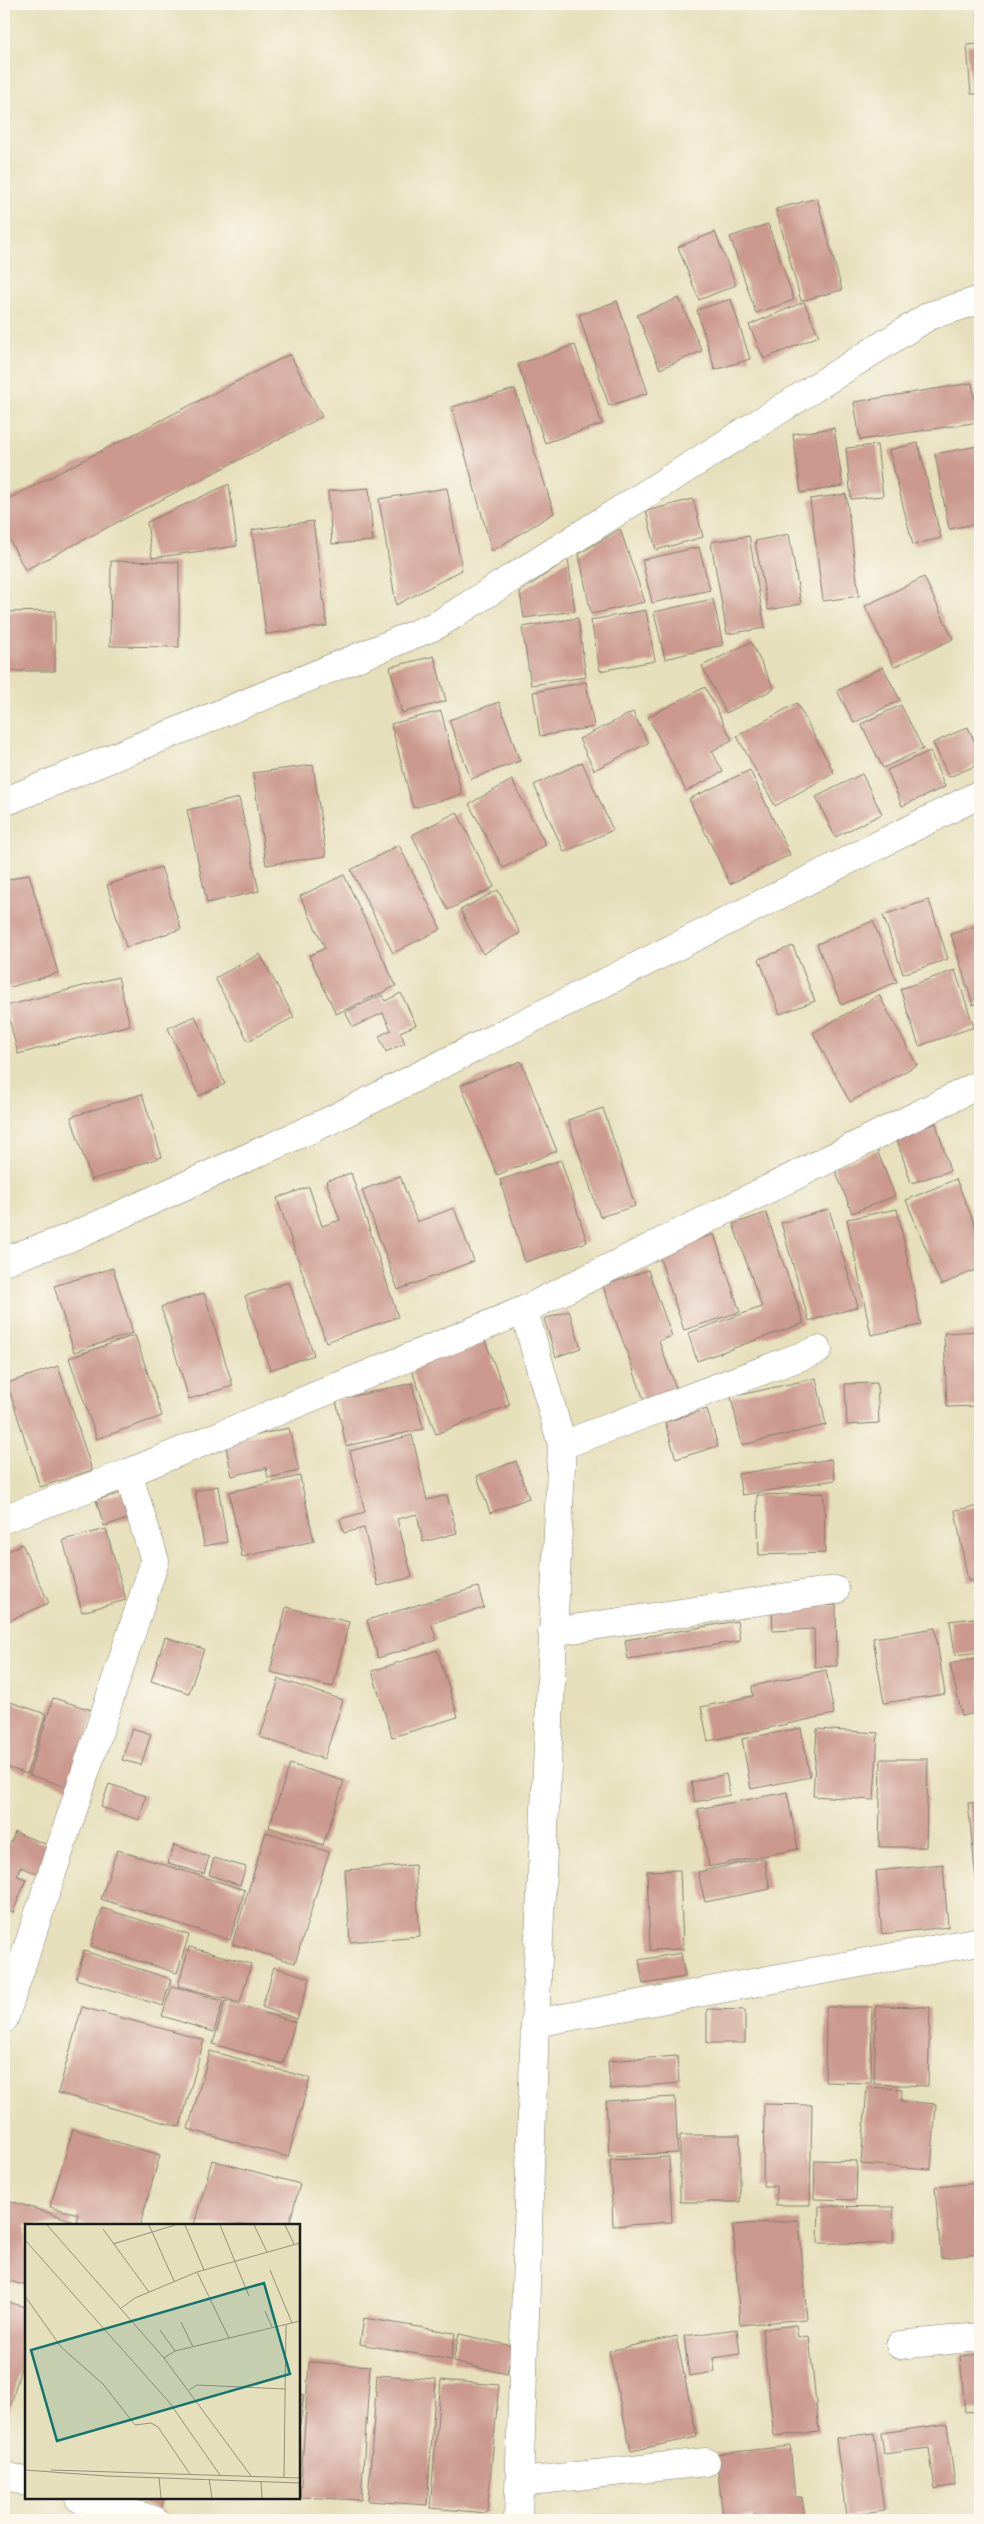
<svg xmlns="http://www.w3.org/2000/svg" width="984" height="2524" font-family="Caveat,sans-serif">
<style>
.building{fill:#ca988c}
.lines{fill:none;stroke-linecap:round;stroke-linejoin:round}
.minor-casing{stroke:#817e6c;stroke-width:29}
.minor{stroke:#fff;stroke-width:28}
.inset-road{fill:none;stroke:#95917b;stroke-width:1}
.view{fill:#0f766e;fill-opacity:0.15;stroke:#0f766e;stroke-width:2.5}
.inset-edge{fill:none;stroke:#1c1c1c;stroke-width:2.5}
</style>
<rect width="100%" height="100%" fill="#fbf7ec"/>
<filter id="ink" filterUnits="userSpaceOnUse"><feTurbulence type="fractalNoise" baseFrequency=".02" numOctaves="2"/><feDisplacementMap in="SourceGraphic" scale="10" xChannelSelector="R" yChannelSelector="G"/><feConvolveMatrix kernelMatrix="1 2 1 2 8 2 1 2 1" color-interpolation-filters="sRGB"/></filter>
<filter id="wash" filterUnits="userSpaceOnUse"><feTurbulence type="fractalNoise" baseFrequency=".0096" numOctaves="4" result="noise"/><feDisplacementMap in="SourceGraphic" scale="20" xChannelSelector="R" yChannelSelector="G"/><feGaussianBlur stdDeviation="1.12" result="paint"/><feColorMatrix in="noise" values="0 0 0 0 0 0 0 0 0 0 0 0 0 0 0 0 0 1.4 0 .05"/><feComposite in="paint" operator="in"/></filter>
<g filter="url(#wash)">
<rect width="100%" height="100%" fill="#e6dfbb"/>
<g id="blocks">
<!-- building -->
<path class="building" d="M978,6H980V94H971L967,45L978,44Z
M817,198L842,290L801,301L776,209Z
M768,224L794,300L756,313L730,237Z
M715,232L736,285L699,300L678,247Z
M679,298L702,351L660,369L637,315Z
M731,299L750,359L715,370L697,310Z
M617,301L648,393L609,406L579,315Z
M804,302L819,336L764,359L749,325Z
M575,345L602,424L545,443L518,364Z
M290,354L322,417L25,570L4,529V501Z
M972,383L979,422L860,440L854,402Z
M515,389L554,513L492,551L452,407Z
M834,428L843,486L801,493L793,434Z
M918,443L941,538L913,545L889,450Z
M877,445L883,496L851,499L846,448Z
M978,446L980,460V523L949,529L935,454Z
M229,484L237,546L152,558L147,522Z
M369,488L373,541L332,544L328,491Z
M447,488L462,570L396,605L379,499Z
M846,494L859,596L823,601L810,499Z
M693,499L703,537L656,550L646,511Z
M313,521L327,626L266,634L252,530Z
M620,529L645,602L591,614L579,554Z
M789,534L801,604L768,610L755,541Z
M749,536L765,628L727,634L711,542Z
M699,547L710,590L652,603L642,560Z
M568,559L575,611L524,618L520,592Z
M111,561L179,562V647L110,646Z
M924,577L953,639L894,667L865,606Z
M713,599L723,645L665,659L654,612Z
M646,610L655,661L600,671L591,620Z
M55,611V671H4V612Z
M578,618L586,677L531,685L522,627Z
M751,642L774,689L726,713L702,666Z
M434,656L446,701L402,713L390,667Z
M883,667L900,700L854,723L837,691Z
M586,682L594,727L540,736L533,692Z
M705,687L732,740L712,751L723,772L686,791L648,717Z
M499,702L520,761L471,779L449,720Z
M797,703L834,773L775,806L737,736Z
M901,705L923,749L883,768L861,724Z
M441,711L462,795L413,808L391,724Z
M633,712L648,743L594,770L579,739Z
M968,727L980,755V764L949,777L933,743Z
M930,751L945,787L902,806L887,770Z
M582,762L613,830L564,852L534,785Z
M313,765L326,856L266,865L253,773Z
M750,770L790,855L730,884L689,799Z
M862,774L882,814L835,837L816,797Z
M512,780L546,845L503,868L469,804Z
M239,798L259,891L207,903L187,810Z
M457,812L494,887L448,910L412,835Z
M399,845L441,929L393,953L351,870Z
M161,867L181,929L126,947L107,885Z
M29,874L58,973L4,989V881Z
M344,875L396,986L336,1014L309,956L325,948L300,896Z
M498,890L520,933L483,954L460,910Z
M929,900L948,959L903,974L883,915Z
M873,921L897,982L841,1005L817,944Z
M980,925V1002L973,1005L951,934Z
M793,946L815,1001L780,1014L759,959Z
M260,954L294,1017L248,1041L215,978Z
M955,970L974,1027L919,1046L900,989Z
M118,977L130,1025L18,1054L6,1006Z
M401,993L416,1025L400,1032L405,1043L386,1052L379,1036L391,1030L383,1013L353,1027L345,1012L382,995L385,1001Z
M879,995L917,1065L850,1102L813,1033Z
M195,1016L225,1084L199,1096L168,1028Z
M521,1061L557,1151L497,1175L461,1085Z
M142,1094L162,1157L91,1180L71,1117Z
M603,1108L635,1206L600,1217L568,1120Z
M936,1123L950,1171L911,1183L896,1136Z
M877,1150L895,1196L852,1213L834,1167Z
M561,1160L587,1242L525,1262L500,1180Z
M351,1173L398,1317L326,1342L277,1198L309,1187L322,1226L340,1220L326,1181Z
M400,1176L417,1222L454,1208L474,1261L398,1290L362,1190Z
M956,1179L980,1237V1268L941,1285L906,1200Z
M829,1209L858,1307L809,1321L781,1223Z
M897,1209L921,1325L871,1335L847,1219Z
M766,1213L804,1323L697,1361L688,1333L762,1307L733,1224Z
M714,1234L740,1312L684,1330L658,1253Z
M113,1268L133,1333L74,1352L54,1286Z
M648,1270L672,1336L659,1341L676,1388L644,1400L603,1286Z
M289,1282L314,1355L270,1370L245,1296Z
M204,1293L233,1386L189,1399L161,1307Z
M569,1311L581,1348L556,1357L544,1319Z
M980,1331V1406L947,1407L944,1333Z
M135,1335L162,1416L97,1439L69,1358Z
M484,1338L510,1405L436,1434L410,1366Z
M58,1366L92,1470L40,1487L7,1383Z
M816,1378L826,1425L742,1445L731,1397Z
M412,1383L423,1429L346,1446L336,1400Z
M877,1383L879,1423L847,1425L845,1384Z
M707,1409L718,1446L676,1459L665,1422Z
M289,1428L299,1471L268,1478L266,1468L232,1476L225,1442Z
M412,1435L427,1500L447,1495L457,1533L423,1542L417,1514L397,1519L412,1577L378,1586L364,1528L344,1533L340,1519L365,1512L350,1451Z
M831,1459L835,1480L742,1495L738,1474Z
M516,1461L529,1498L490,1513L477,1476Z
M300,1476L314,1541L242,1557L229,1492Z
M218,1486L227,1542L204,1546L195,1491Z
M128,1491L135,1517L104,1526L96,1500Z
M824,1493L825,1553L759,1555L757,1495Z
M980,1506V1579L968,1581L955,1510Z
M106,1529L126,1600L82,1612L63,1540Z
M22,1544L49,1603L4,1623V1553Z
M478,1587L484,1608L431,1623L437,1640L378,1658L367,1620Z
M836,1605L837,1666L815,1667L814,1629L773,1631L772,1607Z
M286,1607L349,1622L333,1687L270,1672Z
M980,1617V1652L955,1655L950,1621Z
M737,1621L740,1641L628,1659L625,1640Z
M935,1628L945,1694L884,1703L873,1638Z
M165,1637L204,1649L189,1693L151,1681Z
M437,1650L458,1717L392,1737L372,1671Z
M980,1657V1712L962,1716L950,1664Z
M826,1670L834,1714L708,1741L701,1707L753,1696L752,1686Z
M279,1679L343,1700L324,1759L260,1737Z
M53,1698L95,1711L71,1788L29,1775Z
M4,1700L46,1714L27,1774L4,1766Z
M132,1728L151,1734L141,1765L122,1760Z
M801,1728L810,1777L751,1789L742,1739Z
M817,1729L878,1733L874,1800L813,1796Z
M881,1759H928L926,1847H879Z
M290,1764L344,1781L323,1845L269,1827Z
M726,1774L730,1795L695,1802L691,1782Z
M109,1784L146,1796L139,1820L101,1807Z
M787,1792L798,1849L709,1867L698,1809Z
M980,1802V1908H979L968,1803Z
M15,1832L50,1846L39,1874L20,1867L17,1876L26,1879L13,1913L4,1909V1845L9,1847Z
M266,1832L329,1852L295,1963L232,1944Z
M174,1845L209,1857L204,1874L168,1863Z
M117,1850L245,1890L230,1940L101,1899Z
M214,1858L246,1867L240,1885L209,1875Z
M764,1858L770,1889L705,1902L698,1872Z
M943,1864L948,1927L882,1934L876,1871Z
M415,1865L420,1936L350,1942L345,1870Z
M680,1870L683,1949L650,1950L647,1871Z
M102,1908L189,1935L177,1973L91,1946Z
M189,1947L251,1964L240,2003L178,1986Z
M84,1951L171,1979L163,2006L76,1979Z
M681,1953L685,1977L643,1984L639,1960Z
M274,1967L310,1978L297,2019L262,2007Z
M172,1986L223,2001L214,2032L162,2016Z
M225,2001L295,2022L283,2064L213,2044Z
M876,2006L930,2007L928,2086L874,2084Z
M82,2007L204,2040L180,2127L58,2093Z
M826,2007H872L871,2083L825,2082Z
M707,2009L745,2010V2043H707Z
M980,2029V2075H979L974,2030Z
M210,2051L310,2078L288,2157L188,2129Z
M677,2056L679,2083L610,2089L608,2061Z
M867,2087L902,2089L901,2101L936,2104L931,2169L861,2164Z
M675,2097L678,2153L609,2156L606,2101Z
M764,2104L812,2105L810,2205H776V2186H763Z
M73,2129L160,2155L140,2225H88L76,2222L78,2214L50,2207Z
M680,2135H740V2202H680Z
M669,2157L672,2222L613,2226L610,2160Z
M212,2160L300,2184L289,2225H194Z
M815,2160L857,2161L856,2200L814,2199Z
M980,2183V2254L941,2258L935,2187Z
M4,2199L71,2220L69,2225H26V2286L4,2279Z
M819,2206L894,2207L893,2244L818,2243Z
M799,2220L807,2319L740,2325L733,2225Z
M4,2301L26,2307V2348L4,2431Z
M364,2318L455,2333L451,2360L360,2344Z
M796,2325L798,2337L809,2336L819,2432L774,2436L762,2329Z
M737,2329L740,2354L713,2358L715,2372L689,2376L684,2336Z
M459,2334L512,2346L507,2374L453,2362Z
M676,2336L697,2437L631,2451L609,2351Z
M980,2354V2411L965,2412L960,2356Z
M309,2362L370,2366L361,2500L300,2497Z
M377,2375L436,2379L427,2505L368,2501Z
M441,2380L499,2385L487,2513L430,2508Z
M299,2394L304,2395L300,2425H299Z
M947,2424L955,2485L935,2489L929,2448L884,2454L881,2433Z
M874,2433L884,2511L846,2516L836,2438Z
M790,2446L795,2497H802L805,2520H755V2515L723,2518L716,2454Z
M121,2498H164L161,2509Z"/>
</g>
</g>
<g filter="url(#ink)">
<use href="#blocks" fill-opacity="0" stroke="#817e6c" stroke-width="1"/>
<g class="lines">
<!-- minor casing -->
<g class="minor-casing">
<path id="minor" d="M4,802L437,625L929,316L980,300
M4,1261L69,1238L333,1119L980,794
M562,1445L818,1350
M4,1519L128,1473L524,1310L980,1084
M552,1632L835,1590
M4,2019L155,1561L128,1473
M535,2023L980,1941
M900,2345L980,2337
M4,2475L26,2482
M521,2482L706,2462
M79,2498L154,2520
M518,2520L535,2023L562,1445L524,1310"/>
</g>
<!-- minor -->
<use href="#minor" class="minor"/>
</g>
</g>
<!-- overview -->
<g transform="translate(25 2224)">
<rect width="275" height="275" fill="#e6dfbb"/>
<path class="inset-road" d="M22,1L139,134L226,252M124,1L149,57M160,1L179,46M195,1L224,72M229,1L242,28M260,1L269,20M78,5L124,68M0,16L144,178L195,251M88,20L150,1M245,46L267,99M172,48L204,114M0,72L36,123L78,160L110,201L126,199L133,203L165,250M95,85L110,74L172,48L275,19M240,87L247,103M156,98L168,123M135,106L150,127M139,134L150,127L275,97M164,166L172,161L260,165M0,246L81,252L275,259M26,246L275,254M134,253L136,274M259,253L261,100M184,255L187,274M236,257L237,274"/>
<path class="view" d="M239,59L265,150L32,217L6,126Z"/>
<rect width="275" height="275" class="inset-edge"/>
</g>
<!-- margin -->
<rect width="984" height="2524" fill="none" stroke="#fbf7ec" stroke-width="20"/>
</svg>
